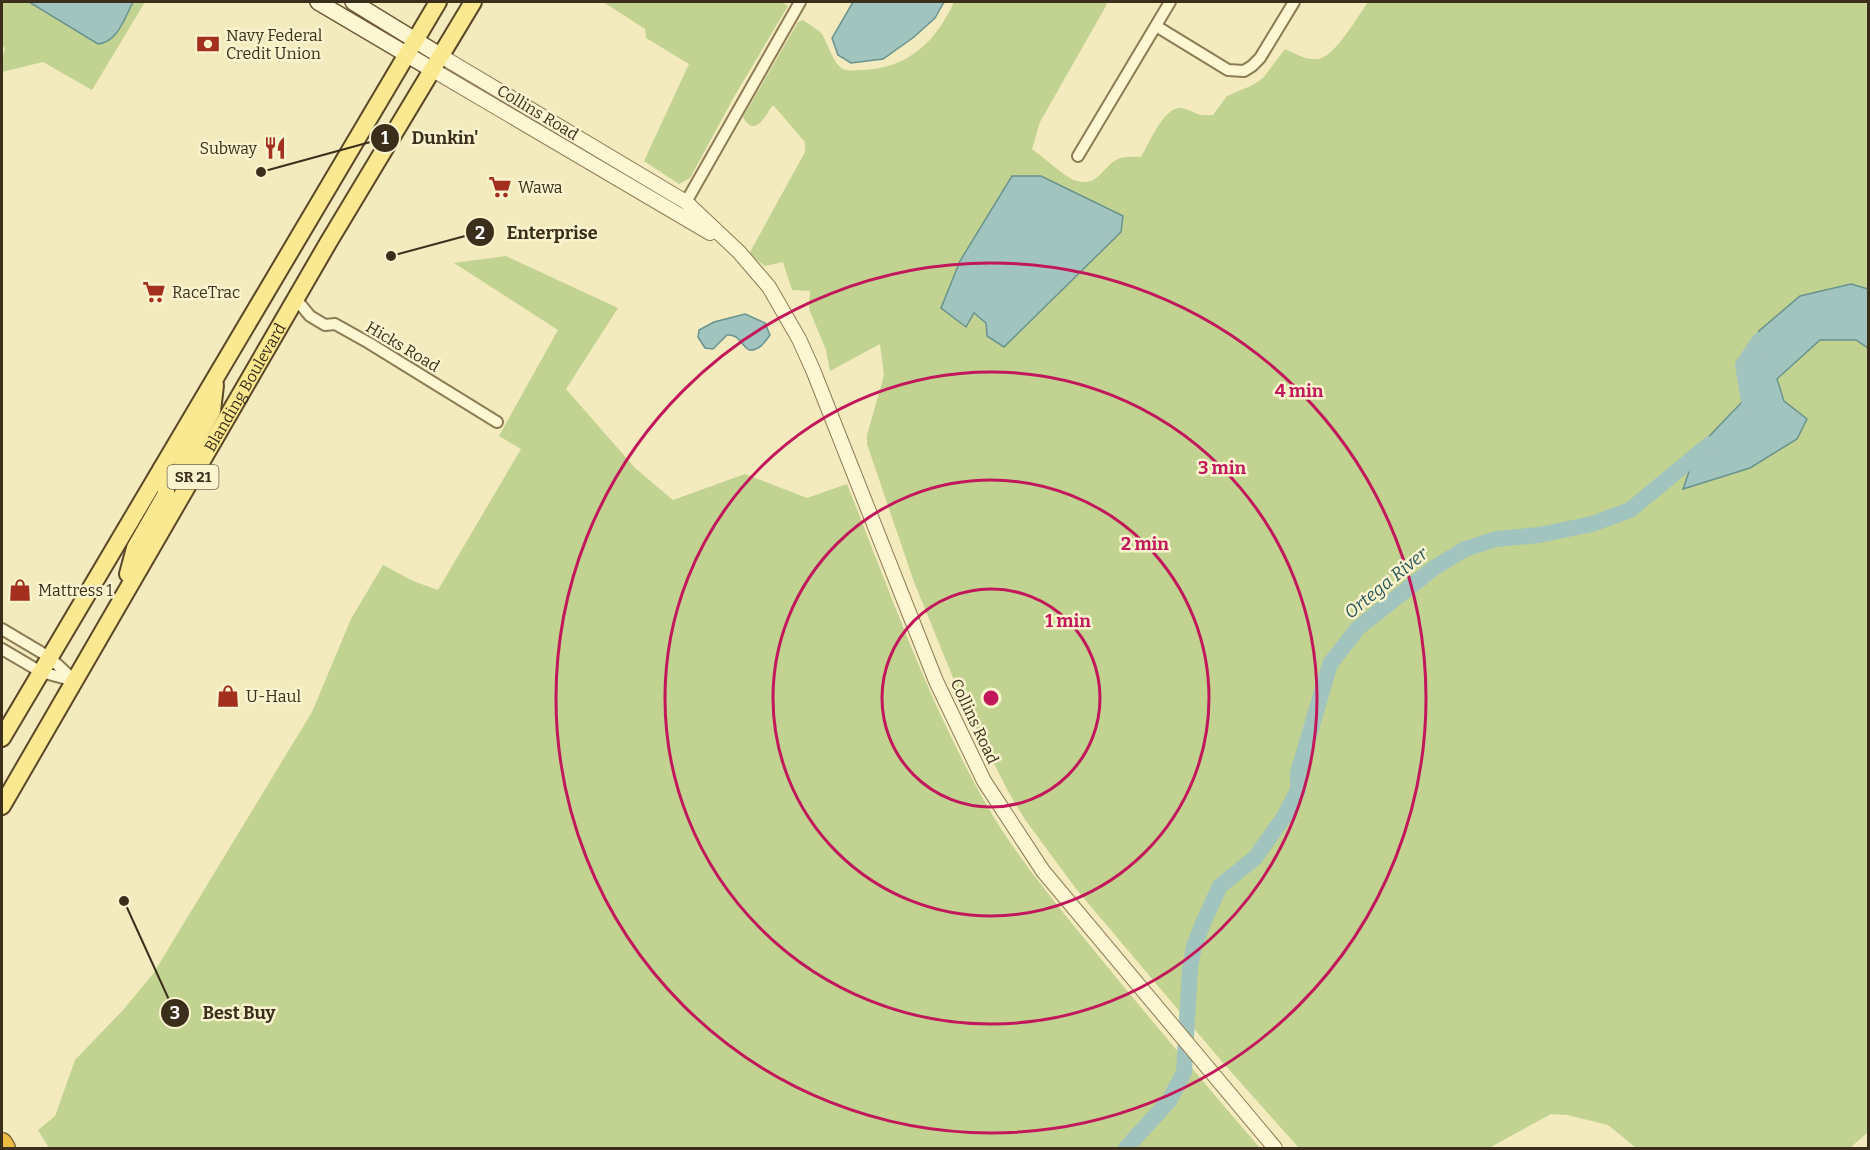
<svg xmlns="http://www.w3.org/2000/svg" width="1870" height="1150" font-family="Bitter,serif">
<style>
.green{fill:#c1d291;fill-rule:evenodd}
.water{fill:#a2c4bf;stroke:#68938e;stroke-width:1.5}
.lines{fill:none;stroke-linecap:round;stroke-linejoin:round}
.river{stroke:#a2c4bf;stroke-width:16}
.minor-casing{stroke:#8d7b54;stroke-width:14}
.tertiary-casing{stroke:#8d7b54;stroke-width:16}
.secondary-casing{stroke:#6f5b38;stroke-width:18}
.primary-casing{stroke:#5a4729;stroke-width:20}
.motorway-casing{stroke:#5a4729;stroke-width:22}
.minor{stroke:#fdf6d2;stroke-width:10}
.tertiary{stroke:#fdf6d2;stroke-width:14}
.secondary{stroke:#fdf6d2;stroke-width:15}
.primary{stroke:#fbe991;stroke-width:16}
.motorway{stroke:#edbb44;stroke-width:20}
.ring{fill:none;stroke:#c2185b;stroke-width:3}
.labels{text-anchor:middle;stroke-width:5;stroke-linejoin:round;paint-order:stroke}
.shield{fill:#f9f3ce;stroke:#746a51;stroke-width:1.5}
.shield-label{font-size:15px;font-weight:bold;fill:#3b2f1b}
.poi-label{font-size:16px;fill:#3b2f1b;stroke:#f9f3ce;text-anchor:start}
.street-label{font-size:16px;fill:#3b2f1b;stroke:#f9f3ce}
.water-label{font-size:18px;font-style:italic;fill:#28585c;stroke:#f9f3ce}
.centre{fill:#c2185b;stroke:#f9f3ce;stroke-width:3}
.ring-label{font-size:18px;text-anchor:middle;font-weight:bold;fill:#c2185b;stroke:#f9f3ce;stroke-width:5;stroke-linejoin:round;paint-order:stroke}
.leader{fill:none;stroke:#3b2f1b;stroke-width:2}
.callout-dot{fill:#3b2f1b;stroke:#f9f3ce;stroke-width:2}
.mark-label{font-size:18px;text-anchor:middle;font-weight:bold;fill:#fff}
.callout-label{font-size:18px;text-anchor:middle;font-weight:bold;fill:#3b2f1b;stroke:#f9f3ce;stroke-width:5;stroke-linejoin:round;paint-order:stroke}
</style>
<rect width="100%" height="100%" fill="#f3ebbe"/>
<!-- green -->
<path class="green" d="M2,2H28L98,44C118,41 125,17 133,2H145L92,90L43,62L2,72V59L5,49L2,44Z
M603,2H781L788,6L734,97L690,178L679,184L644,161L689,64L646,38L645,29Z
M954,2H1107L1106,6L1040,122L1032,149C1042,156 1064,176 1074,180C1099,189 1102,166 1118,159C1125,156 1134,157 1141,157C1149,144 1164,106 1181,108C1195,110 1194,117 1213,115L1227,96L1253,85L1263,78L1285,49C1294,53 1307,61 1318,59C1335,57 1358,16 1368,2H1868V289L1851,284L1748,357L1742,402L1697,449L1683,489L1750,468L1807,419L1784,401L1777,379L1820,340H1856L1868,348V1132L1850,1148H1636L1608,1125L1567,1115L1551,1114L1489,1148H1299L1224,1064L1077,890L1026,821L1009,793L965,707L914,582L867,444V435L884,375L880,344L830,371L826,350L809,309L810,291L792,290L783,262L765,266L749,254L805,152V142L774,106H772C765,117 754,138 743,117L798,22L803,20C809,25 818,29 822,34C828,44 832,60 840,67C846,72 855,70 863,70C909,68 936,41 954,2ZM1121,233L986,323L974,313Z
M506,256L618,308L566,389L635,468L673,500L745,474L807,498L847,484C890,592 929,704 986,804C1017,858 1058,906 1097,954C1150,1019 1205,1084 1260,1148H49L38,1130L55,1116L75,1060L124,1009L153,974L312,712L351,619L383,565L413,581L438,590L521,449L499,436L558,330L454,263Z"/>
<!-- water -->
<path class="water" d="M29,2H133C125,17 118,42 98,44Z
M853,2H944L935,18L914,37L883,59L851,63L838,55L832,38Z
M1012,176H1041L1123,216L1121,232L1004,347L987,336L986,323L974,313L966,327L941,308L960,261Z
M1851,284L1868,289V348L1856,340H1820L1777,379L1784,401L1807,419L1797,439L1750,468L1683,489L1697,449L1742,402L1748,357L1759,331L1800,296Z
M745,314L765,323L770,335C765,342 759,351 749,350C740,344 739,334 727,335L713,349L705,348L698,337L699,330L714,322Z"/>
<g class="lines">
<!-- river -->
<path class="river" d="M1749,401L1743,365L1760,340
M1126,1148L1169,1101L1184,1072L1190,969L1194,946L1203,923L1220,886L1255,858L1284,817L1298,790V773L1330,664L1358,628L1434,568L1465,549L1496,539L1539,535L1592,524L1630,510L1710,444"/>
<!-- minor casing -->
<g class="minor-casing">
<path id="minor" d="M1156,26L1228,70L1244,71L1252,66L1260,58L1294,2
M1078,156L1170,2
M686,202L800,2
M296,299L310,316L325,325L335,324L369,343L497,422
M2,629L49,657L74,680
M2,649L41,672L71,680"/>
</g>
<!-- tertiary casing -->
<g class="tertiary-casing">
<path id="tertiary" d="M441,56L686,202L739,252L769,287L799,339L813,370L936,681L984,781L1043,871L1275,1148
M433,70L710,233"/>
</g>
<!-- secondary casing -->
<g class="secondary-casing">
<path id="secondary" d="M318,2L433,70
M353,2L441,56"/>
</g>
<!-- primary casing -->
<g class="primary-casing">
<g id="primary">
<path d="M187,486L182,475V465L212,411L215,385"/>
<path d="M128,574L135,548L166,494V485L162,468"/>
<path d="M2,738L438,2"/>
<path id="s1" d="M2,806L328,243L473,2"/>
</g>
</g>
<!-- motorway casing -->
<g class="motorway-casing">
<path id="motorway" d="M2,1143L5,1148"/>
</g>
<!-- minor -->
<use href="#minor" class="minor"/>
<!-- tertiary -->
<use href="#tertiary" class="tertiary"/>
<!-- secondary -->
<use href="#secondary" class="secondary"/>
<!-- primary -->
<use href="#primary" class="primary"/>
<!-- motorway -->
<use href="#motorway" class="motorway"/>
</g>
<!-- distance rings -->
<g class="ring">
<circle cx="991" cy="698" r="109"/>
<circle cx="991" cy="698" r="218"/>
<circle cx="991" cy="698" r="326"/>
<circle cx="991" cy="698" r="435"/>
</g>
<!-- icons -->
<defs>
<g id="bank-bare" transform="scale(1.8)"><path d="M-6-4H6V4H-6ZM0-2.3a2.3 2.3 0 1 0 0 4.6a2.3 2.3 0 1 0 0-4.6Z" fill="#a3301e" stroke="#f9f3ce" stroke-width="2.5" paint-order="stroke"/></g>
<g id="restaurant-bare" transform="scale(1.8)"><path d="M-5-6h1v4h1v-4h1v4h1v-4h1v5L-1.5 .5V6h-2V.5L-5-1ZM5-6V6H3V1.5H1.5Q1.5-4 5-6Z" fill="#a3301e" stroke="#f9f3ce" stroke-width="2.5" paint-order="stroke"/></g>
<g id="supermarket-bare" transform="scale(1.8)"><path d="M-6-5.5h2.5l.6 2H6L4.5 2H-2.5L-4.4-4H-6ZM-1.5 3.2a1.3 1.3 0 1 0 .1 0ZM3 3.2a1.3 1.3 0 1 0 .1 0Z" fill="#a3301e" stroke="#f9f3ce" stroke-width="2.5" paint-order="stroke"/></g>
<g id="shop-bare" transform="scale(1.8)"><path d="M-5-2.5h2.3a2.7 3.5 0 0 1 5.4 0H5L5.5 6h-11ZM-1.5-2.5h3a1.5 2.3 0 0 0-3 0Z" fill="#a3301e" stroke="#f9f3ce" stroke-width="2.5" paint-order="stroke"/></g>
</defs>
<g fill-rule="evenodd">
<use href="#bank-bare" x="208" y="44"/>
<use href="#restaurant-bare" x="275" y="148"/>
<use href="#supermarket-bare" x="500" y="187"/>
<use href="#supermarket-bare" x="154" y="292"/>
<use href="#shop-bare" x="20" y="590"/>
<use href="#shop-bare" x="228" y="696"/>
</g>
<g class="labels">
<!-- shield labels -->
<rect class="shield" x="167.5" y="465" width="51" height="24" rx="4.5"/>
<g class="shield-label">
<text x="193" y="482">SR 21</text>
</g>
<!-- poi labels -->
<g class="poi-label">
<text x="226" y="41">Navy Federal<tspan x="226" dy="18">Credit Union</tspan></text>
<text x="257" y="154" text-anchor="end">Subway</text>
<text x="518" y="193">Wawa</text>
<text x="172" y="298">RaceTrac</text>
<text x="38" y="596">Mattress 1</text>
<text x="246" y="702">U-Haul</text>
</g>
<!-- street labels -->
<g class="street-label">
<text transform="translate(538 112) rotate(31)" y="6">Collins Road</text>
<text transform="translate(403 346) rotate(31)" y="6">Hicks Road</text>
<text dy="6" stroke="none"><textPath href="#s1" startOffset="484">Blanding Boulevard</textPath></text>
<text transform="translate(975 721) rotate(65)" y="6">Collins Road</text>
</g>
<!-- water labels -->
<g class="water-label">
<text transform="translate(1386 583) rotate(-39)" y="6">Ortega River</text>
</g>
</g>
<circle cx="991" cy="698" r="9" class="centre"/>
<g class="ring-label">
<text x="1299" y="397">4 min</text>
<text x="1222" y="474">3 min</text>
<text x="1145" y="550">2 min</text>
<text x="1068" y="627">1 min</text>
</g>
<!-- callouts -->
<path class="leader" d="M261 172L385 138M391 256L480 232M124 901L175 1013"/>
<g class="callout-dot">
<circle cx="261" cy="172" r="6"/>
<circle cx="391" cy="256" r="6"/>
<circle cx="124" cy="901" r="6"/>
<circle cx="385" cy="138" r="15"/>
<circle cx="480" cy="232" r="15"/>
<circle cx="175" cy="1013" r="15"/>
</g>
<g class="mark-label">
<text x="385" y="144">1</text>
<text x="480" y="239">2</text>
<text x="175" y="1019">3</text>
</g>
<g class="callout-label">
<text x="445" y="144">Dunkin'</text>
<text x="552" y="239">Enterprise</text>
<text x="239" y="1019">Best Buy</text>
</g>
<!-- border -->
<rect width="1870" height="1150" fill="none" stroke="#3b2f1b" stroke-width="6"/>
</svg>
